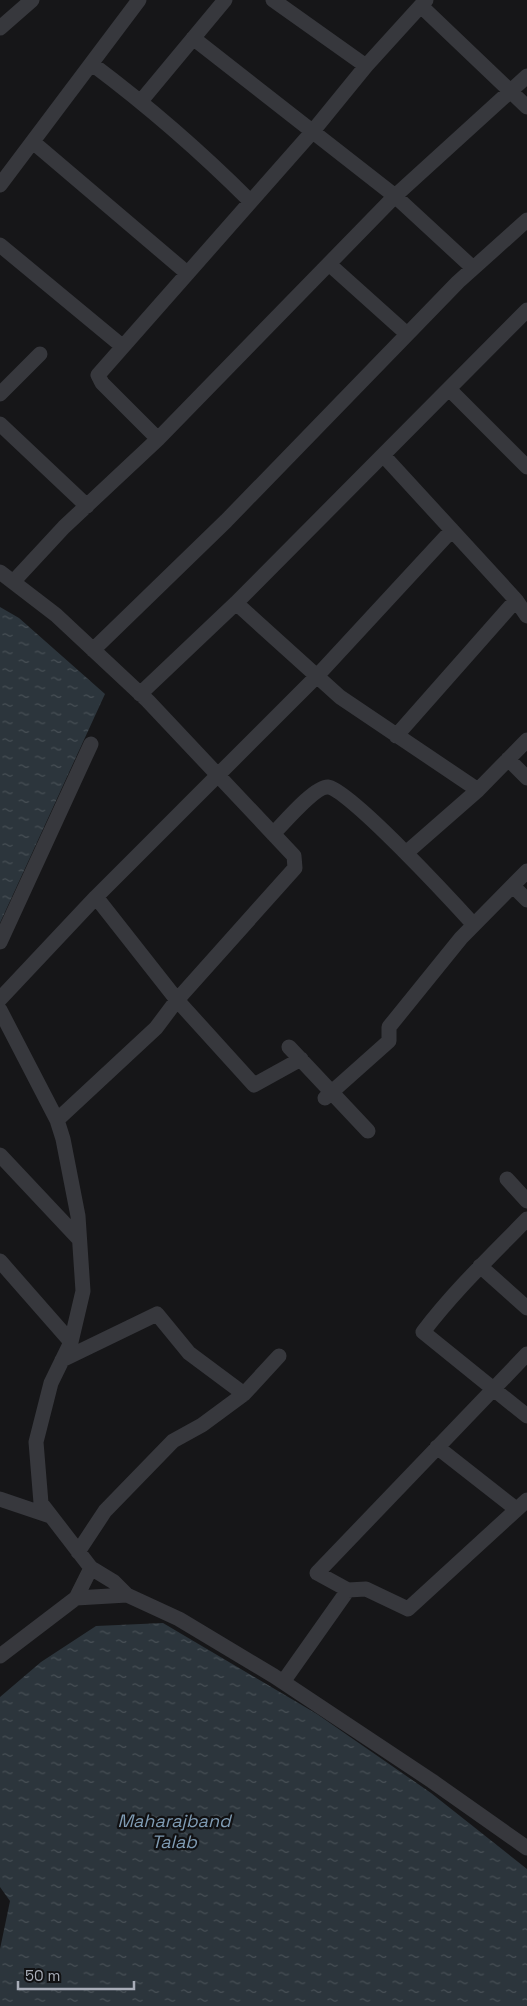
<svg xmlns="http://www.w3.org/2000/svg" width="527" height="2006" font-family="'Space Grotesk',sans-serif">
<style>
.water{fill:url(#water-ripples)}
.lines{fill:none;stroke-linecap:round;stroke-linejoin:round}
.minor{stroke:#37383d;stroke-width:15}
.labels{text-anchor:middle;stroke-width:4.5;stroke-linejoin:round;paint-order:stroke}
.water-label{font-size:18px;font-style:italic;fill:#7f9bb3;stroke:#111113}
</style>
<defs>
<pattern id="water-ripples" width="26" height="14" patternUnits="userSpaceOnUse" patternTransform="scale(1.25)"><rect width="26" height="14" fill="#2c353c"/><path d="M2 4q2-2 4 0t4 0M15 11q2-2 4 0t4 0" fill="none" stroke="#485056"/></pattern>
</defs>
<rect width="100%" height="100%" fill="#161618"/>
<!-- water -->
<path class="water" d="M0,607L19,618L105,694L0,923Z
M163,1623L317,1714L431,1793L527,1869V2006H0V1949L10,1901L0,1887V1697L41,1662L96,1626Z"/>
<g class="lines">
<!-- minor -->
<path class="minor" d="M273,0L366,66
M421,6L527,107
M0,28L32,0
M193,38L395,196L473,268
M92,64C148,106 200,151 250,201
M141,101L225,0
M33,142L187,273
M0,185L139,0
M0,245L122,346
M329,264L407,334
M449,389L527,467
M0,394L40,354
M0,424L87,506
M158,439L102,383L98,375L313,131L366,66L426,0
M383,455L516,600L527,616
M0,572L56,615L148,701L294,856L295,868L177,1000L156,1028L57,1120
M13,582L64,527L158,439L395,196L527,76
M236,603L340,697L478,790
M93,650L226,521L458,282L527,220
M140,694L236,603L527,310
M396,736L516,600
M508,759L527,778
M273,834C283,824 315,786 328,787C349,789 454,903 474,925
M406,853L478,790L527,740
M513,886L527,900
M96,897L177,1000L254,1085L301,1059
M0,942L91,744
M0,999L96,897L317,676L452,530
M0,1010L57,1120L63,1139L78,1216L83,1291L71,1342L51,1383L36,1442L41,1503L91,1568L114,1582L127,1595
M289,1047L368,1131
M325,1098L389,1041V1027L461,938L527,871
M0,1155L79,1239
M507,1179L527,1201
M527,1219C491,1256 454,1291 423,1332L527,1416
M0,1261L71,1342
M480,1266L527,1308
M527,1354L317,1573L348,1590L366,1589L408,1609L527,1500
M62,1360L157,1314L189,1353L244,1394
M437,1447L516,1509
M0,1499L50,1516
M78,1552L105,1511L173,1441L202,1425L244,1394L279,1356
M76,1598L91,1568
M0,1656L76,1598L127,1595L179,1619L274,1676L432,1781L527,1848
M283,1682L348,1590"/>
</g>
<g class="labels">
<!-- water labels -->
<g class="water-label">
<text x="174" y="1827">Maharajband<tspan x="174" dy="21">Talab</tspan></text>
</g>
</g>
<!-- scale -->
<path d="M18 1981v8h116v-8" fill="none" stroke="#a8adb8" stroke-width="2.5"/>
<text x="25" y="1981" font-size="15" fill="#a8adb8" stroke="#111113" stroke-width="4" paint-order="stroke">50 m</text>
</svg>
